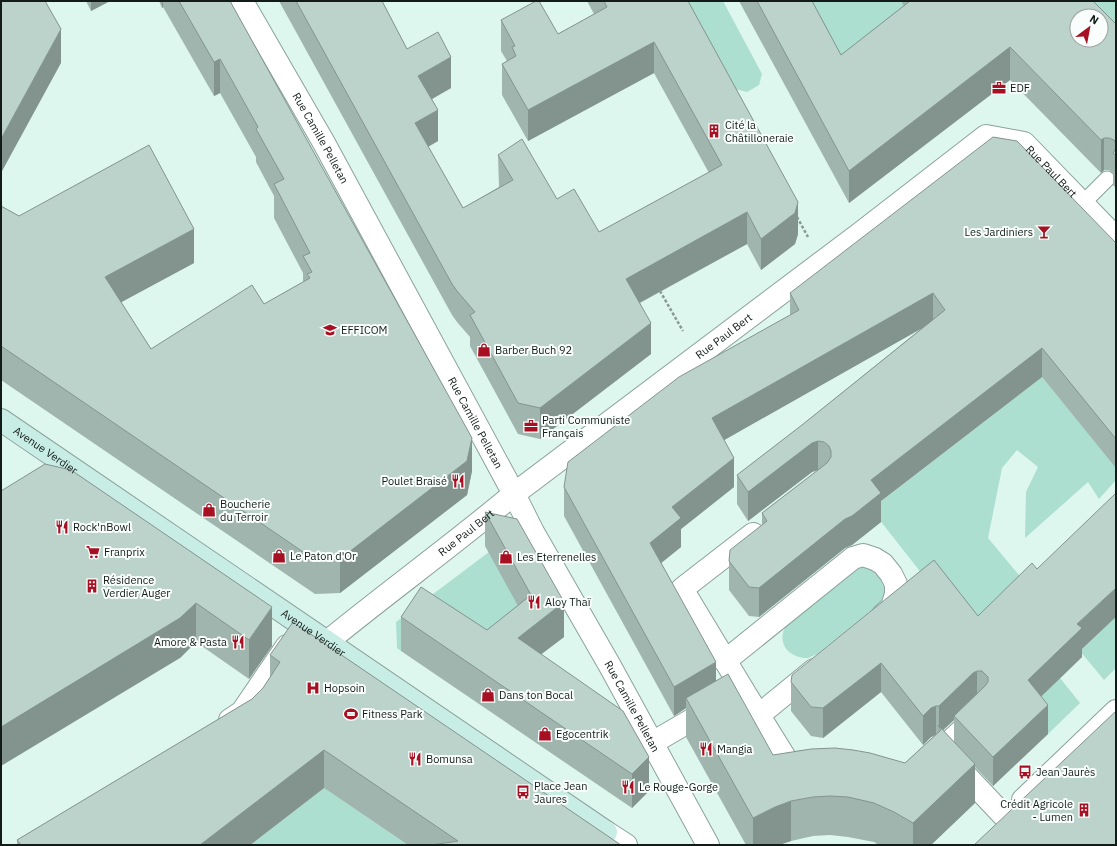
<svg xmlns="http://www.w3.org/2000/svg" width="1117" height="846" font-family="'IBM Plex Sans',sans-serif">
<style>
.green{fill:#acdfcf}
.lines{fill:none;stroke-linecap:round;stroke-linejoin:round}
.service-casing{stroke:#8ba29b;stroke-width:17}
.minor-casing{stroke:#8ba29b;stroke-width:24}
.tertiary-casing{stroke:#8ba29b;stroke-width:24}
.secondary-casing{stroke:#8ba29b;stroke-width:24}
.path{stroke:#879993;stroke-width:2.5;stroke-dasharray:3 2;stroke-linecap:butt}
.service{stroke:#fff;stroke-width:15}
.minor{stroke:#fff;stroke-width:22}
.tertiary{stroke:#fff;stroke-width:22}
.secondary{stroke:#c8ede4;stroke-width:22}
.wall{fill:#a1b5af;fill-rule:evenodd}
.shaded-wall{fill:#83948e}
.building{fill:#bbd3cb;stroke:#83948e;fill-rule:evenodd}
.labels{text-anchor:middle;stroke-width:4;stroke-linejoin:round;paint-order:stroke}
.poi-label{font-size:11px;fill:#121b18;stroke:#f9fefc;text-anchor:start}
.street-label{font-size:11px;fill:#121b18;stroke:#f9fefc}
</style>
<rect width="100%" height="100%" fill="#ddf6ee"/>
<!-- green -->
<path class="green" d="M688,1H723L762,74L759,85L747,92L735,89Z
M795,1H964L886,108Z
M1062,1H1116V56L1101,40V16H1077Z
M1042,377L1116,467V480L1099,499L1088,482L1025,538L1026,492L1038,467L1017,450L1002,468L988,538L1028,586L981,649L871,509Z
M489,552L532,629L478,671L421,621L401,651L397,648L396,622Z
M861,566L879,571C886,587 891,591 878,605L817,654C814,655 811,657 808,658C799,659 787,653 784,645C781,639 783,632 785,626L852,570Z
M1116,617V668L1104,680L1080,651Z
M1060,678L1080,703L1048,734L1024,704L1041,697Z
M324,788L408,845H250Z"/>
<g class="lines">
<!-- service casing -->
<g class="service-casing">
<path id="service" d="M1083,203L1107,179
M939,747L969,719"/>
</g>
<!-- minor casing -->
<g class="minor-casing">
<g id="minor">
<path id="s1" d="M242,1L324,143L514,494L533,532L610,666L708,845"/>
<path id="s2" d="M327,642C388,592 453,545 514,494L858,235L986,136L1024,143L1116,238"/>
<path d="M725,661L853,558L863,555L875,559L883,564L891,574L896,584V594L892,607L883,615"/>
<path d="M743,690L682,589L753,534"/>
<path d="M759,715L814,670"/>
<path d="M230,720L242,712L287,646"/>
<path d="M652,743L743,690L789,764L807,762"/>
<path d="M955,764L1005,817"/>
<path d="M606,832L626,845"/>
</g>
</g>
<!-- tertiary casing -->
<g class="tertiary-casing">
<path id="tertiary" d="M1023,800L1116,711"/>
</g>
<!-- secondary casing -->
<g class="secondary-casing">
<g id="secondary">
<path id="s3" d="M1,420L606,832"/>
</g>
</g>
<!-- path -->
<path class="path" d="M797,217L808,237
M660,291L683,331"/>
<!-- service -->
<use href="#service" class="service"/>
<!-- minor -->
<use href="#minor" class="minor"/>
<!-- tertiary -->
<use href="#tertiary" class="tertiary"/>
<!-- secondary -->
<use href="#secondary" class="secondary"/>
</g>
<!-- wall -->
<path class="wall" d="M86,1H110L91,11Z
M159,1H230L472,471L467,495L340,593L315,594L1,380V206L19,216L194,263L121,302L151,349L264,304L303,282V273L274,218V196L256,162V157L220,93L214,96L163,7L162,8Z
M279,1H382L407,49L451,88L432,99L438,141L428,147L463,208L499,187L498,155L599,232L709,173L654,73L528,141L502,95V64L507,61L501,51V20L558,34L594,14L587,1H688L798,234L795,244L761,270L747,244L640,303L651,354L540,439L518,434L470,346V337L457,322L452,315Z
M739,1H812L841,55L904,6L902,3V1H1093L1116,24V188L1113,185V173L1109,170H1104L1101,173L1010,80L849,203Z
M1116,243V468L1042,377L881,501V522L852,545L845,548L759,617L749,616L729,590V561L762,525V513L818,470L812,472L748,521L737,504V475L802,425L922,328L724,440L734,487L681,529V547L661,563L716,681L773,755L905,763L935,735L931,737L923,745L881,692L823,738L811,736L791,711V682L978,616L1082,649V657L1041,697L1048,734L993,786L975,767V803L931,845H879L874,842L848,837L830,835L813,836L791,841L779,845H746L686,737V708L674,716L564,516V487L790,315V293ZM954,720V742L943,730Z
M1,491L272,646L249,679L196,642L180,658Z
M485,512L564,637L541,654L649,791L632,808L401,651V617L487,630L518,606L485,546Z
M270,655L621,845H408L324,788L250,845H17V840L252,699L263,688L270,677Z"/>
<!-- shaded-wall -->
<path class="shaded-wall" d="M91,1H110L91,11Z
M162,1H163V7L162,8Z
M61,29V63L1,173V139Z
M654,42V73L528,141V110Z
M1010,47V80L849,203V171Z
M451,57V88L418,107V76Z
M220,59V93L214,96V62Z
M438,110V141L415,154V123Z
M1104,138V170L1101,173V140Z
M798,202V234L795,244L761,270V239Z
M747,212V244L626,310V279Z
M194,229V263L105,311V277Z
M933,293V322L712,447V418Z
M651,323V354L540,439V408Z
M1042,348V377L881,501V522L852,545L845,548L759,617V588L871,480Z
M472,438V471L467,495L340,593V559Z
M818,441V470L812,472L748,521V492L812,443Z
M734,458V487L681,529V547L650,572V543L672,507Z
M1116,588V617L1082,649V657L1028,709V680L1077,624Z
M564,602V637L518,672V638Z
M196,603V642L180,658L1,766V727Z
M272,607V646L249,679V640Z
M716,662V691L686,698V708L674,716V687Z
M881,663V692L823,738V708Z
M977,671V700L954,716V720L941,732V730L939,726V706L973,673Z
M1048,705V734L993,786V757Z
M936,706V735L931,737L923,745V716L931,708Z
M324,750V788L250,845H200Z
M649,757V791L632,808V774Z
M975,764V803L931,845H913V823Z
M791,801V841L779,845H753V818L775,807Z"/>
<!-- building -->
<path class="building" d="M1,1H45L61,29L1,139Z
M179,1H230L472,438L467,461L340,559L315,560L1,346V206L19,216L149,145L194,229L105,277L151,349L252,285L264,304L310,278L307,274L312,272L303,256L310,253L274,184L284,179L256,129L258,127L220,59L214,62Z
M296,1H382L407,49L438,32L451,57L418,76L438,110L415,123L463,208L513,180L498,155L522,139L557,199L574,189L599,232L722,165L654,42L528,110L502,64L516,56L512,47L515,46L501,20L536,1H539L558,34L607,7L604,1H688L798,202L795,213L761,239L747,212L626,279L651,323L540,408L518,403L470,315L475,312L457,291L452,284Z
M757,1H812L841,55L910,1H1093L1116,24V156L1113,153L1116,148V144L1114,140L1109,138H1104L1101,140L1010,47L849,171ZM1077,16H1101V40H1077Z
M993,137L1017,141L1116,243V439L1042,348L871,480L881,493L852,516L845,519L759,588L749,587L729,561L730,550L767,521L762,513L827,463L831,457V451L829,446L824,442L818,441L812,443L748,492L737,475L802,425L945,310L933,293L712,418L734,458L672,507L681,518L650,543L716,662L674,687L564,487L568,462L679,377L799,310L790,293Z
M45,464L71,470L272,607L249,640L196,603L180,618L1,727V491Z
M1116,493V588L1077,624L1082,628L1028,680L1048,705L993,757L954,716L985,686L988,682V677L982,671H977L973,673L939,706H936L931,708L923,716L881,663L823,708L811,707L791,682L792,675L934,560L978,616L1032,563L1037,569Z
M485,512L517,519L564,602L518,638L623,711L649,757L632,774L401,617L421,587L487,630L531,595Z
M293,622L621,845H432L458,841L324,750L200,845H21L17,840L252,699L263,688L280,662L270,655Z
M728,674L773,755L811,749L835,748L853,750L870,753L905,763L941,730L938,725L975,764L913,823L894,812L874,803L848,797L830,796L813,797L791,801L775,807L753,818L686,698Z
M1116,711V845H974Z"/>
<!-- icons -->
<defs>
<g id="office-bare" transform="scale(1.08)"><path d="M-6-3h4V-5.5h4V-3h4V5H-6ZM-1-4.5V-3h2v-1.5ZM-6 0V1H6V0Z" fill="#a71023" stroke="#f9fefc" stroke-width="2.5" paint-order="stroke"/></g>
<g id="building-bare" transform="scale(1.08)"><path d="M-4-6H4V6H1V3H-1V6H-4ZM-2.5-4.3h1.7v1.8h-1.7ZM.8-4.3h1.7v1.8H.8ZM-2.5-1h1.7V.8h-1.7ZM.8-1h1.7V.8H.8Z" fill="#a71023" stroke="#f9fefc" stroke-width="2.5" paint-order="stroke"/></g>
<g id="bar-bare" transform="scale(1.08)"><path d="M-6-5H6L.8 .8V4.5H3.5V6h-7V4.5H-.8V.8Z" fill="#a71023" stroke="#f9fefc" stroke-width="2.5" paint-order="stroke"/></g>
<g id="university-bare" transform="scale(1.08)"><path d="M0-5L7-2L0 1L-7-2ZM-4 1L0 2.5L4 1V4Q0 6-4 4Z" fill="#a71023" stroke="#f9fefc" stroke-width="2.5" paint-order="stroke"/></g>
<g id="shop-bare" transform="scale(1.08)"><path d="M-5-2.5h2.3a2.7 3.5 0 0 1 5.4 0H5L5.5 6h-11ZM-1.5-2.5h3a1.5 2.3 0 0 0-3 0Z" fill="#a71023" stroke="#f9fefc" stroke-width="2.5" paint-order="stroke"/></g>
<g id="restaurant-bare" transform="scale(1.08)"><path d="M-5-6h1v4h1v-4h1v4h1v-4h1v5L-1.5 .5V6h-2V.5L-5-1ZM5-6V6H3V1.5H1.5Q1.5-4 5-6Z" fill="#a71023" stroke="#f9fefc" stroke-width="2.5" paint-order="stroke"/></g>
<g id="supermarket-bare" transform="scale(1.08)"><path d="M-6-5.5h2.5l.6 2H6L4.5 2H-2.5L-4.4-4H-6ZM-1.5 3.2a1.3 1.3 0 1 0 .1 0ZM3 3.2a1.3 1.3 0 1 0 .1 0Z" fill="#a71023" stroke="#f9fefc" stroke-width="2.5" paint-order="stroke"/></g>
<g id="hospital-bare" transform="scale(1.08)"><path d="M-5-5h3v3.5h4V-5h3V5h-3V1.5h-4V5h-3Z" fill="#a71023" stroke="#f9fefc" stroke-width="2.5" paint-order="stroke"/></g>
<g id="stadium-bare" transform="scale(1.08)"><path d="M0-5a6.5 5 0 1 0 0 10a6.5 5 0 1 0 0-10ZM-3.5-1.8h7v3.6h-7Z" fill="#a71023" stroke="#f9fefc" stroke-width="2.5" paint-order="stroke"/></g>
<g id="bus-bare" transform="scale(1.08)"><path d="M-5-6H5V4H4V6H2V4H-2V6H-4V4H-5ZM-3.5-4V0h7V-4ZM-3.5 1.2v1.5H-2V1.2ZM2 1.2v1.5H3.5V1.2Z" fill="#a71023" stroke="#f9fefc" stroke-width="2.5" paint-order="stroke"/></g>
</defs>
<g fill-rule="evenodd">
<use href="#office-bare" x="999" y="88"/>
<use href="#building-bare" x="714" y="131"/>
<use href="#bar-bare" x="1044" y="232"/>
<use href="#university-bare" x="330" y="330"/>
<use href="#shop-bare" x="484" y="350"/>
<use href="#office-bare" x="531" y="426"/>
<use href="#restaurant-bare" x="458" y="481"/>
<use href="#shop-bare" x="209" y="510"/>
<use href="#restaurant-bare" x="62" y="527"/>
<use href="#supermarket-bare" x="93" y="552"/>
<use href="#shop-bare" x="279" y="556"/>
<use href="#shop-bare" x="506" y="557"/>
<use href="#building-bare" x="92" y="586"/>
<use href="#restaurant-bare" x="534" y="602"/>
<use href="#restaurant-bare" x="238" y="642"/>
<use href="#hospital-bare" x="313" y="688"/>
<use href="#shop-bare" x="488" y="695"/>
<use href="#stadium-bare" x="351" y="714"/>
<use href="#shop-bare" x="545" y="734"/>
<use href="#restaurant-bare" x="706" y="749"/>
<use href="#restaurant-bare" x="415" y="759"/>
<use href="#bus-bare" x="1025" y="772"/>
<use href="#restaurant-bare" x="628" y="787"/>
<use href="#bus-bare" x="523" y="792"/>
<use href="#building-bare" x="1084" y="810"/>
</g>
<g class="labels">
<!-- poi labels -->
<g class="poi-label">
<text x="1010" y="92">EDF</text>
<text x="725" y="129">Cité la<tspan x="725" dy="13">Châtilloneraie</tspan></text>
<text x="1033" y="236" text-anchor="end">Les Jardiniers</text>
<text x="341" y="334">EFFICOM</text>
<text x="495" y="354">Barber Buch 92</text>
<text x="542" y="424">Parti Communiste<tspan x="542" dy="13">Français</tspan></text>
<text x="447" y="485" text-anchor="end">Poulet Braisé</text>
<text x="220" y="508">Boucherie<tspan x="220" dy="13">du Terroir</tspan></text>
<text x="73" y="531">Rock'nBowl</text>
<text x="104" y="556">Franprix</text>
<text x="290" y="560">Le Paton d'Or</text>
<text x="517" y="561">Les Eterrenelles</text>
<text x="103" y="584">Résidence<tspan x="103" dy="13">Verdier Auger</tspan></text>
<text x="545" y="606">Aloy Thaï</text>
<text x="227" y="646" text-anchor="end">Amore &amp; Pasta</text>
<text x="324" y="692">Hopsoin</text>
<text x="499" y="699">Dans ton Bocal</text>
<text x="362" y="718">Fitness Park</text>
<text x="556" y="738">Egocentrik</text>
<text x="717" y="753">Mangia</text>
<text x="426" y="763">Bomunsa</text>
<text x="1036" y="776">Jean Jaurès</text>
<text x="534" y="790">Place Jean<tspan x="534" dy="13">Jaures</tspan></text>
<text x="639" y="791">Le Rouge-Gorge</text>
<text x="1073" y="808" text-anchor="end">Crédit Agricole<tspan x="1073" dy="13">- Lumen</tspan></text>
</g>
<!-- street labels -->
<g class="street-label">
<text dy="4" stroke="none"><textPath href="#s1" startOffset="158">Rue Camille Pelletan</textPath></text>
<text dy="4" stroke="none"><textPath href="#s2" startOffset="909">Rue Paul Bert</textPath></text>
<text dy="4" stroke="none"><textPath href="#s2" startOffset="501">Rue Paul Bert</textPath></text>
<text dy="4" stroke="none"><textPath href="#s1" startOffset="482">Rue Camille Pelletan</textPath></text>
<text dy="4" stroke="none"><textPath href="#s3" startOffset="54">Avenue Verdier</textPath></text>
<text dy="4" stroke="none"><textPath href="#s2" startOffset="177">Rue Paul Bert</textPath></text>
<text dy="4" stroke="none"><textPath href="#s3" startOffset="378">Avenue Verdier</textPath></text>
<text dy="4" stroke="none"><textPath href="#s1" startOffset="806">Rue Camille Pelletan</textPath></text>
</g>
</g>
<!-- border -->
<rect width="1117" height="846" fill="none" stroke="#121b18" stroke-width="4"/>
<!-- north arrow -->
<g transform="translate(1089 28) rotate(32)"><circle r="19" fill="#f9fefc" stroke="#9da3a1"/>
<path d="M0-3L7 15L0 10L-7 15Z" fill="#a71023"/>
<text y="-6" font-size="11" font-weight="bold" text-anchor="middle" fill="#121b18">N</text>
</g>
</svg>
